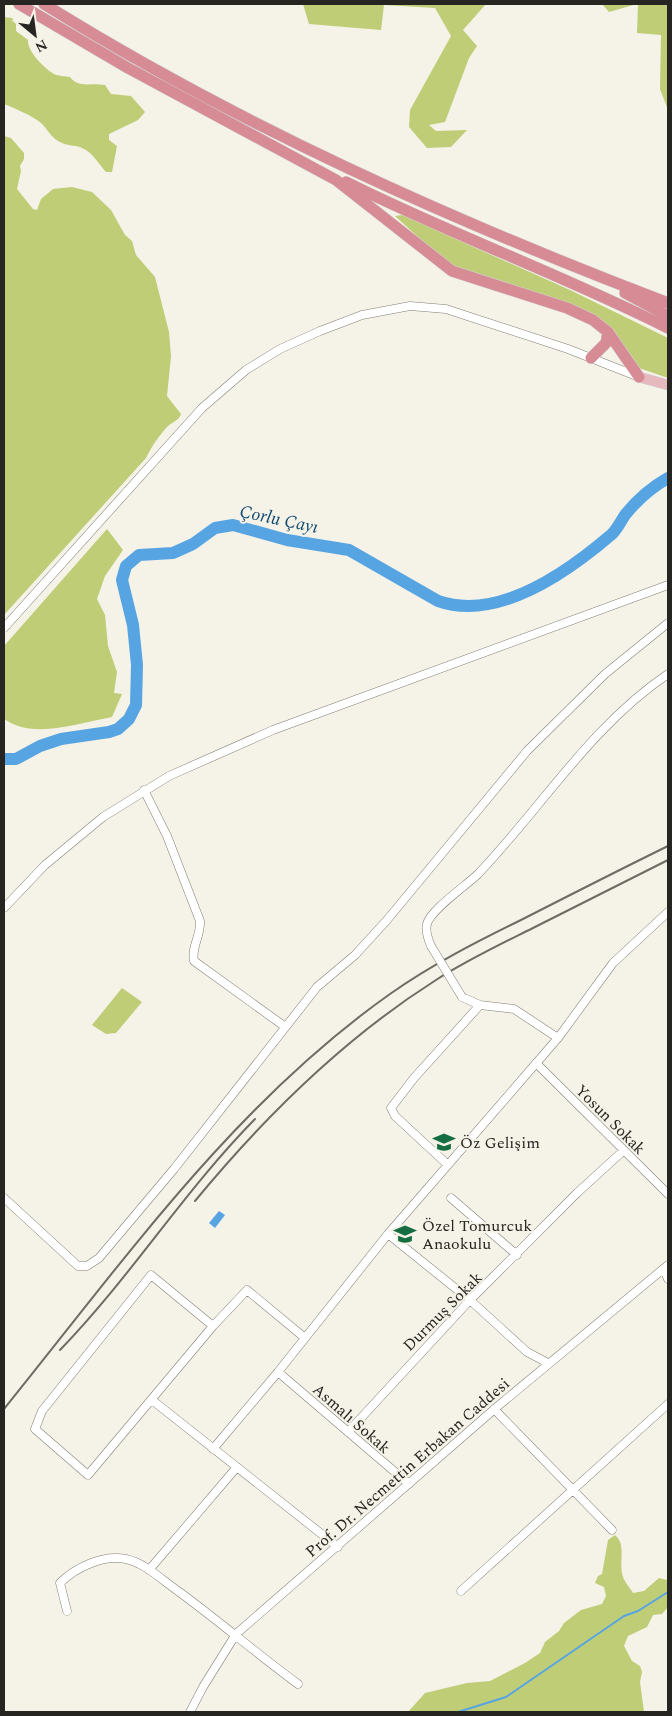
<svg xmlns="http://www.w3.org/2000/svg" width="672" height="1716" font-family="Spectral,serif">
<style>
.green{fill:#bfcd77}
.water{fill:#57a4e2}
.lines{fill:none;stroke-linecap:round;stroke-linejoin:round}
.stream{stroke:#57a4e2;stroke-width:2}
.river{stroke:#57a4e2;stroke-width:12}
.minor-casing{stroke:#817f75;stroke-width:9}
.major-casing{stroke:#d4d3d3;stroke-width:11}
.highway-casing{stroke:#d4d3d3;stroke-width:12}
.minor{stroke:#fff;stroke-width:8}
.major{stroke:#e6b9bf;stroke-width:10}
.highway{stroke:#d68b95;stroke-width:11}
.rail{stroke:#6d6c65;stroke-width:2}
.minor-bridge-casing{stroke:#817f75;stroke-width:9;stroke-linecap:butt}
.minor-bridge{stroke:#fff;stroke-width:8}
.labels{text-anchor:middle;stroke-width:4;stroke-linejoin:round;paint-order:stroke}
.street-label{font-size:16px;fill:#262521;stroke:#f5f2e7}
.poi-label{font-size:16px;fill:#262521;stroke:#f5f2e7;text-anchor:start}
.water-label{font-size:18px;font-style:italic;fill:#124c75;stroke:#f5f2e7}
</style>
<rect width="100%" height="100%" fill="#f5f2e7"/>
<!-- green -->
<path class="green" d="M303,4H486L463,30L477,46L469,58L445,122L429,125L436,131L467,130L451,147L427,148L409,127L410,110L451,36L435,8L384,5L381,30L309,24Z
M602,4H637L609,12Z
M638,4H668V110L660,89L661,35L637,33Z
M4,17L12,18L16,23V31L28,40C27,51 44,68 54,74C58,76 65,76 70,77C79,89 91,82 105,85L111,94L131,96L145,112L138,120L109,134V140L117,146L112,172H106C99,165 93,152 82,148C76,145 66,146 60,142C52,138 49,132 44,126C40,119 12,107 4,104Z
M4,136L11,138L24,153V159L20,166L21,171L17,189L33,209L37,210L41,199L53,189L72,187L92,192L111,210L125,235L132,241L136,255L155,277L169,332L171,356L167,396L181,414C179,421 172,422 167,427C158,437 152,446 146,458L4,615Z
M402,215L570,290L668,338V378L636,367L612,328L597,320L459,271L442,259L395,216Z
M107,529L123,550L105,576L97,599L105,615L108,646L117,672L114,693L122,694L112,717C78,723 34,740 4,719V646Z
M122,988L142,1002L116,1033L106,1034L92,1025Z
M615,1535C627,1545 618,1562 623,1577C624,1581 630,1588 633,1593L644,1591L659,1578L667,1580L668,1577V1607L662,1614L653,1615L647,1627L628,1636L624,1646L632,1661L640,1666L642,1672L640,1682L644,1712H408L425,1693L467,1683L490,1681L525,1663L540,1653L545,1642L559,1631L564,1623L581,1610L602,1604L606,1596L604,1587L595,1583L598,1576L602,1574L608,1540Z"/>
<!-- water -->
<path class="water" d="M219,1211L225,1215L215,1228L209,1223Z"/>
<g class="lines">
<!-- stream -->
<path class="stream" d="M458,1712L506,1697L624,1616L638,1611L668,1592"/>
<!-- river -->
<path class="river" d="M4,759H16L40,746L61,739L109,732L118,729L129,719L136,705L137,665L133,625L122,580L126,566L139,555L173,553L193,544L215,528L233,525L287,540L349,550L438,601C498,622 569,571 612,534C617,529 621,521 625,515C637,500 652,487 668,478"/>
<!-- minor casing -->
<g class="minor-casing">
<path id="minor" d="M4,628L202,408L246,370L280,349L320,331L362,315L410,306L446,309L568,349L639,377
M144,790L167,836L200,921C201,936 191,947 194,961L284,1026
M4,908L45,865L103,817L169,776L273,730L668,585
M431,946C428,939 425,931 427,924C430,910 467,885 478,874C542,807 591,726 668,674
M462,997L480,1005L514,1009L558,1038
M536,1063L668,1194
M448,1165L395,1116L391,1108L414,1078L480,1005
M4,1198L78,1266H87L99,1258L174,1169L317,987L355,955L387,920L527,751L605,674L668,623
M451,1198L517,1255
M388,1234L470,1300L527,1352L548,1363
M664,1269L668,1279
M213,1326L88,1475L35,1429L42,1411L151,1275L213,1326L247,1290L305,1338
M278,1372L409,1484
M152,1400L338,1547
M494,1409L612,1530
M348,1432L470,1300L577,1193L623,1151
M213,1449L278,1372L388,1234L558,1038L613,963L668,912
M149,1570L237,1467
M461,1591L668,1404
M67,1611L60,1583C75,1568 103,1554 126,1559C145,1563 162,1580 178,1591C219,1621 257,1654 298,1684
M190,1712L203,1687L236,1634L498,1406L668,1265"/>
</g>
<!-- major casing -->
<g class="major-casing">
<path id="major" d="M639,377L668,385"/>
</g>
<!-- highway casing -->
<g class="highway-casing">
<path id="highway" d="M19,4L128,68L336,180L452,271L567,308L593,320L608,332L639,377
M44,4C240,126 453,221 668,303
M346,182C452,235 563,275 668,328
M625,293L668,316
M591,358L606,343L608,332"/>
</g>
<!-- minor -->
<use href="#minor" class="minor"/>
<!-- major -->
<use href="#major" class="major"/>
<!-- highway -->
<use href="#highway" class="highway"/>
<!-- rail -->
<path class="rail" d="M195,1201C265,1116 343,1039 436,980C467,960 501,944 533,928C578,905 623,883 668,860
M60,1350C130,1278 184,1191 255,1119
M4,1409C122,1263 234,1104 390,994C431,965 476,942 521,920C570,895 619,870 668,846"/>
<!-- minor-bridge casing -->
<g class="minor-bridge-casing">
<path id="minor-bridge" d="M431,946L462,997"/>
</g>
<!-- minor-bridge -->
<use href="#minor-bridge" class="minor-bridge"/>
</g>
<!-- icons -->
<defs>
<g id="school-bare" transform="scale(1.725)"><path d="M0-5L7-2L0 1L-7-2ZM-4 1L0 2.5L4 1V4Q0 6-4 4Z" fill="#156e41" stroke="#f5f2e7" stroke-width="2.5" paint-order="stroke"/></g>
</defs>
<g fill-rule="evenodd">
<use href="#school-bare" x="444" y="1142"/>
<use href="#school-bare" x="405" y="1234"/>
</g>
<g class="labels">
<!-- street labels -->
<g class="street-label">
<text transform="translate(611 1119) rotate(45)" y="6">Yosun Sokak</text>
<text transform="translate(442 1311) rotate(-45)" y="6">Durmuş Sokak</text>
<text transform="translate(352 1418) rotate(41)" y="6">Asmalı Sokak</text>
<text transform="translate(407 1467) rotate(-41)" y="6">Prof. Dr. Necmettin Erbakan Caddesi</text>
</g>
<!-- poi labels -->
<g class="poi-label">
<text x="460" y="1148">Öz Gelişim</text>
<text x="422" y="1231">Özel Tomurcuk<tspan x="422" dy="18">Anaokulu</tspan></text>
</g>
<!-- water labels -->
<g class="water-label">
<text transform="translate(279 519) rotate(12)" y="6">Çorlu Çayı</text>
</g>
</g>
<!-- border -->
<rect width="672" height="1716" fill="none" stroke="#262521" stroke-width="10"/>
<!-- north arrow -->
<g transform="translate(35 35) rotate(151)" stroke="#f5f2e7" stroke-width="4" paint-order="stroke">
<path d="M0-4L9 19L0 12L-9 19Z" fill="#262521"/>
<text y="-8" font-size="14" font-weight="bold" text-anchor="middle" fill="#262521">N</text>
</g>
</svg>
